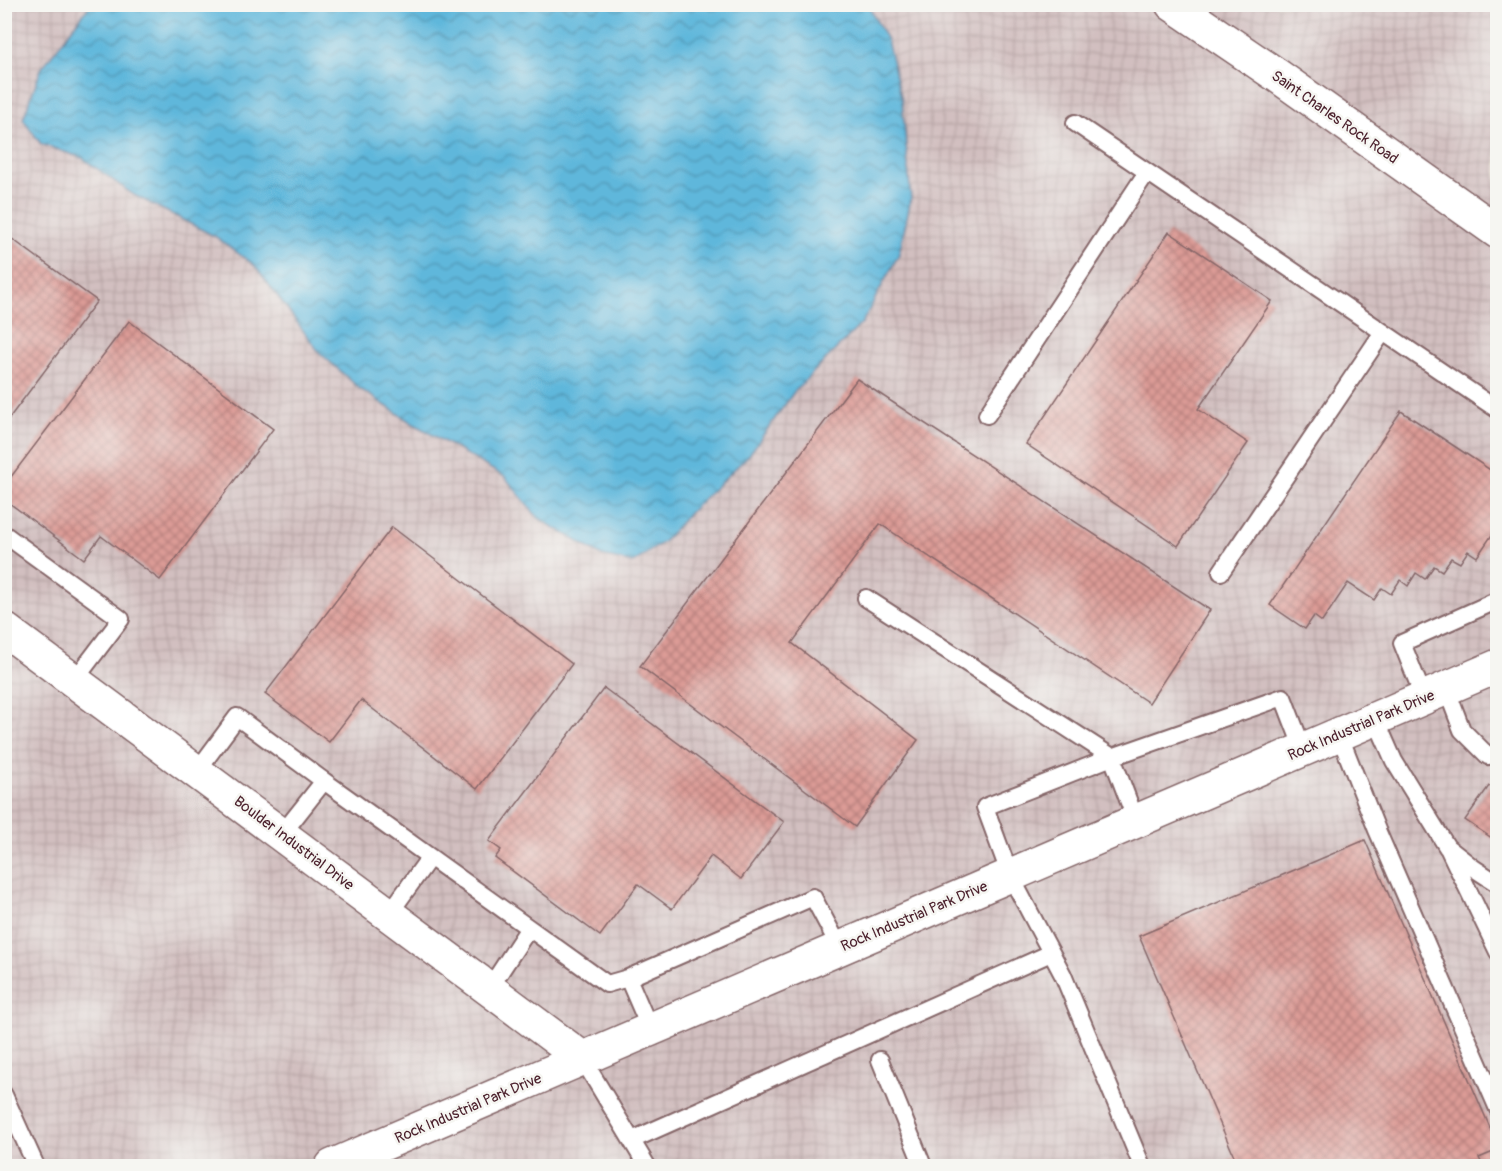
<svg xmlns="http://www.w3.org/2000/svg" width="1502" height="1171" font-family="Pangolin,sans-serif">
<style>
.industrial{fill:url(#industrial-grid)}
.water{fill:url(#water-waves);stroke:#546b83;stroke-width:1.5}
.building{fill:url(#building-cross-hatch)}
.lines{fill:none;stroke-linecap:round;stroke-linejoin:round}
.lane-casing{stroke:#856668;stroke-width:20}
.street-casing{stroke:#856668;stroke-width:36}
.primary-casing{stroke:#856668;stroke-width:36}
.lane{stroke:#fff;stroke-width:16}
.street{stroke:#fff;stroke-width:33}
.primary{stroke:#fff;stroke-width:33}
.labels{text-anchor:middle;stroke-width:5;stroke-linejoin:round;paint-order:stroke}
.street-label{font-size:15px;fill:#4a1f2b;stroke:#f6f6f2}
</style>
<defs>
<pattern id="industrial-grid" width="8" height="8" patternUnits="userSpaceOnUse" patternTransform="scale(1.5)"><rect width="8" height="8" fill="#d2bfc0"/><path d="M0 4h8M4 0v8" fill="none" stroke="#b6a4a5"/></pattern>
<pattern id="water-waves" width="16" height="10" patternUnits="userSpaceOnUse" patternTransform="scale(1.5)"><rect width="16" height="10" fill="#5eb7db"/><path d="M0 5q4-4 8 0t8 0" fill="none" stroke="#5094b2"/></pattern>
<pattern id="building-cross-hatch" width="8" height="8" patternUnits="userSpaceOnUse" patternTransform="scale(1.5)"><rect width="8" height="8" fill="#dc9b96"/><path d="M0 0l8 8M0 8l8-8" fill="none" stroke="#b47e7b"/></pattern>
</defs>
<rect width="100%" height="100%" fill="#f6f6f2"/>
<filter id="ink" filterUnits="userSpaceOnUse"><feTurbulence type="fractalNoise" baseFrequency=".0167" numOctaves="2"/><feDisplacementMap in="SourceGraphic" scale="12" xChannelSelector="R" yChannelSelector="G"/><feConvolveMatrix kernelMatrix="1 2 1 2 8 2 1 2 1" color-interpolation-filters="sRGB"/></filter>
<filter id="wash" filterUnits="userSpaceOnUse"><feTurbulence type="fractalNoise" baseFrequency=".008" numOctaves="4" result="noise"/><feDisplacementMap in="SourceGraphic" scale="24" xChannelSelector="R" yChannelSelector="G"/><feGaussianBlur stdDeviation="1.35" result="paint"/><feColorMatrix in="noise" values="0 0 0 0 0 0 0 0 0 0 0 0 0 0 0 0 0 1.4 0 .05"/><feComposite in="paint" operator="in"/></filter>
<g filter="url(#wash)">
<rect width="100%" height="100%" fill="#f3ebd9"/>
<!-- industrial -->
<path class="industrial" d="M5,5H1497V1166H5Z"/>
<!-- water -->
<path class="water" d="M90,5H868L887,40L902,100L911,199L899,254L862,323L794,392L749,455L693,509L663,542L633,563L602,556L538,518L505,477L412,423L360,389L319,352L255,266L216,237L134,195L82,158L41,144L23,119L41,69Z"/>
<g id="blocks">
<!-- building -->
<path class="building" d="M1169,232L1272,301L1198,409L1248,443L1178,546L1026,444Z
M4,233L97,301L4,425Z
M129,321L273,429L160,580L101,536L84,559L4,499V486Z
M857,379L1210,610L1149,703L880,524L792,643L918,740L855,827L640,666Z
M1401,411L1498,475V526L1477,557L1468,551L1460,563L1451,558L1442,571L1434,566L1425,579L1416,573L1408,586L1400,580L1391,594L1382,588L1374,600L1348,583L1322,622L1314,616L1305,629L1270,605Z
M392,527L572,664L477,789L361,700L329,742L265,694Z
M604,688L784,822L741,879L711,856L672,909L638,884L600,936L495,858L501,850L489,841Z
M1489,786L1498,792V842L1465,820Z
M1365,840L1498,1146V1150L1479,1158L1483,1166H1216L1235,1158L1139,936Z"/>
</g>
</g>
<g filter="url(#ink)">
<use href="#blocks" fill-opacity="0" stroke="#856668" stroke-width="1.5"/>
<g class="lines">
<!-- lane casing -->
<g class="lane-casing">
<path id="lane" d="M1075,123L1498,410
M987,415L1147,172
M4,534L121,619L74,681
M1221,572L1383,332
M866,598L1112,757L1136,821
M1446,688L1462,730L1488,756L1498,752
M1424,698L1402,643L1498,600
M1375,718L1394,761L1447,847L1475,869L1498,884
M1339,734L1377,830L1498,1109
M197,771L237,717L324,781
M282,834L324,781L607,984L628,978
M1449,850L1498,952
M389,914L430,857
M489,989L529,928
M650,1029L628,978L813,897L840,948
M582,1058L647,1166
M880,1060L923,1166
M4,1095L36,1166
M632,1140L1051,953
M1142,1166L1063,975L1010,875L985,807L1112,757L1283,697L1303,749"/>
</g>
<!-- street casing -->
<g class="street-casing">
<path id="street" d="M4,629L582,1058
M332,1166L1498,666"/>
</g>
<!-- primary casing -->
<g class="primary-casing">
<path id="primary" d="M1172,4L1278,76L1498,232"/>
</g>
<!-- lane -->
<use href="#lane" class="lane"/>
<!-- street -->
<use href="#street" class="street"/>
<!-- primary -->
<use href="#primary" class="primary"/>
</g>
</g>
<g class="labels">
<!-- street labels -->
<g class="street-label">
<text transform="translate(1335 117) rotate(35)" y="5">Saint Charles Rock Road</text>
<text transform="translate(1361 725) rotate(-23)" y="5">Rock Industrial Park Drive</text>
<text transform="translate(294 843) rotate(37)" y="5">Boulder Industrial Drive</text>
<text transform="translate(914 916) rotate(-23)" y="5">Rock Industrial Park Drive</text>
<text transform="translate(468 1108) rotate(-23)" y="5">Rock Industrial Park Drive</text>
</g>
</g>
<!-- margin -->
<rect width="1502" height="1171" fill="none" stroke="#f6f6f2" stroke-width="24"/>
</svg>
